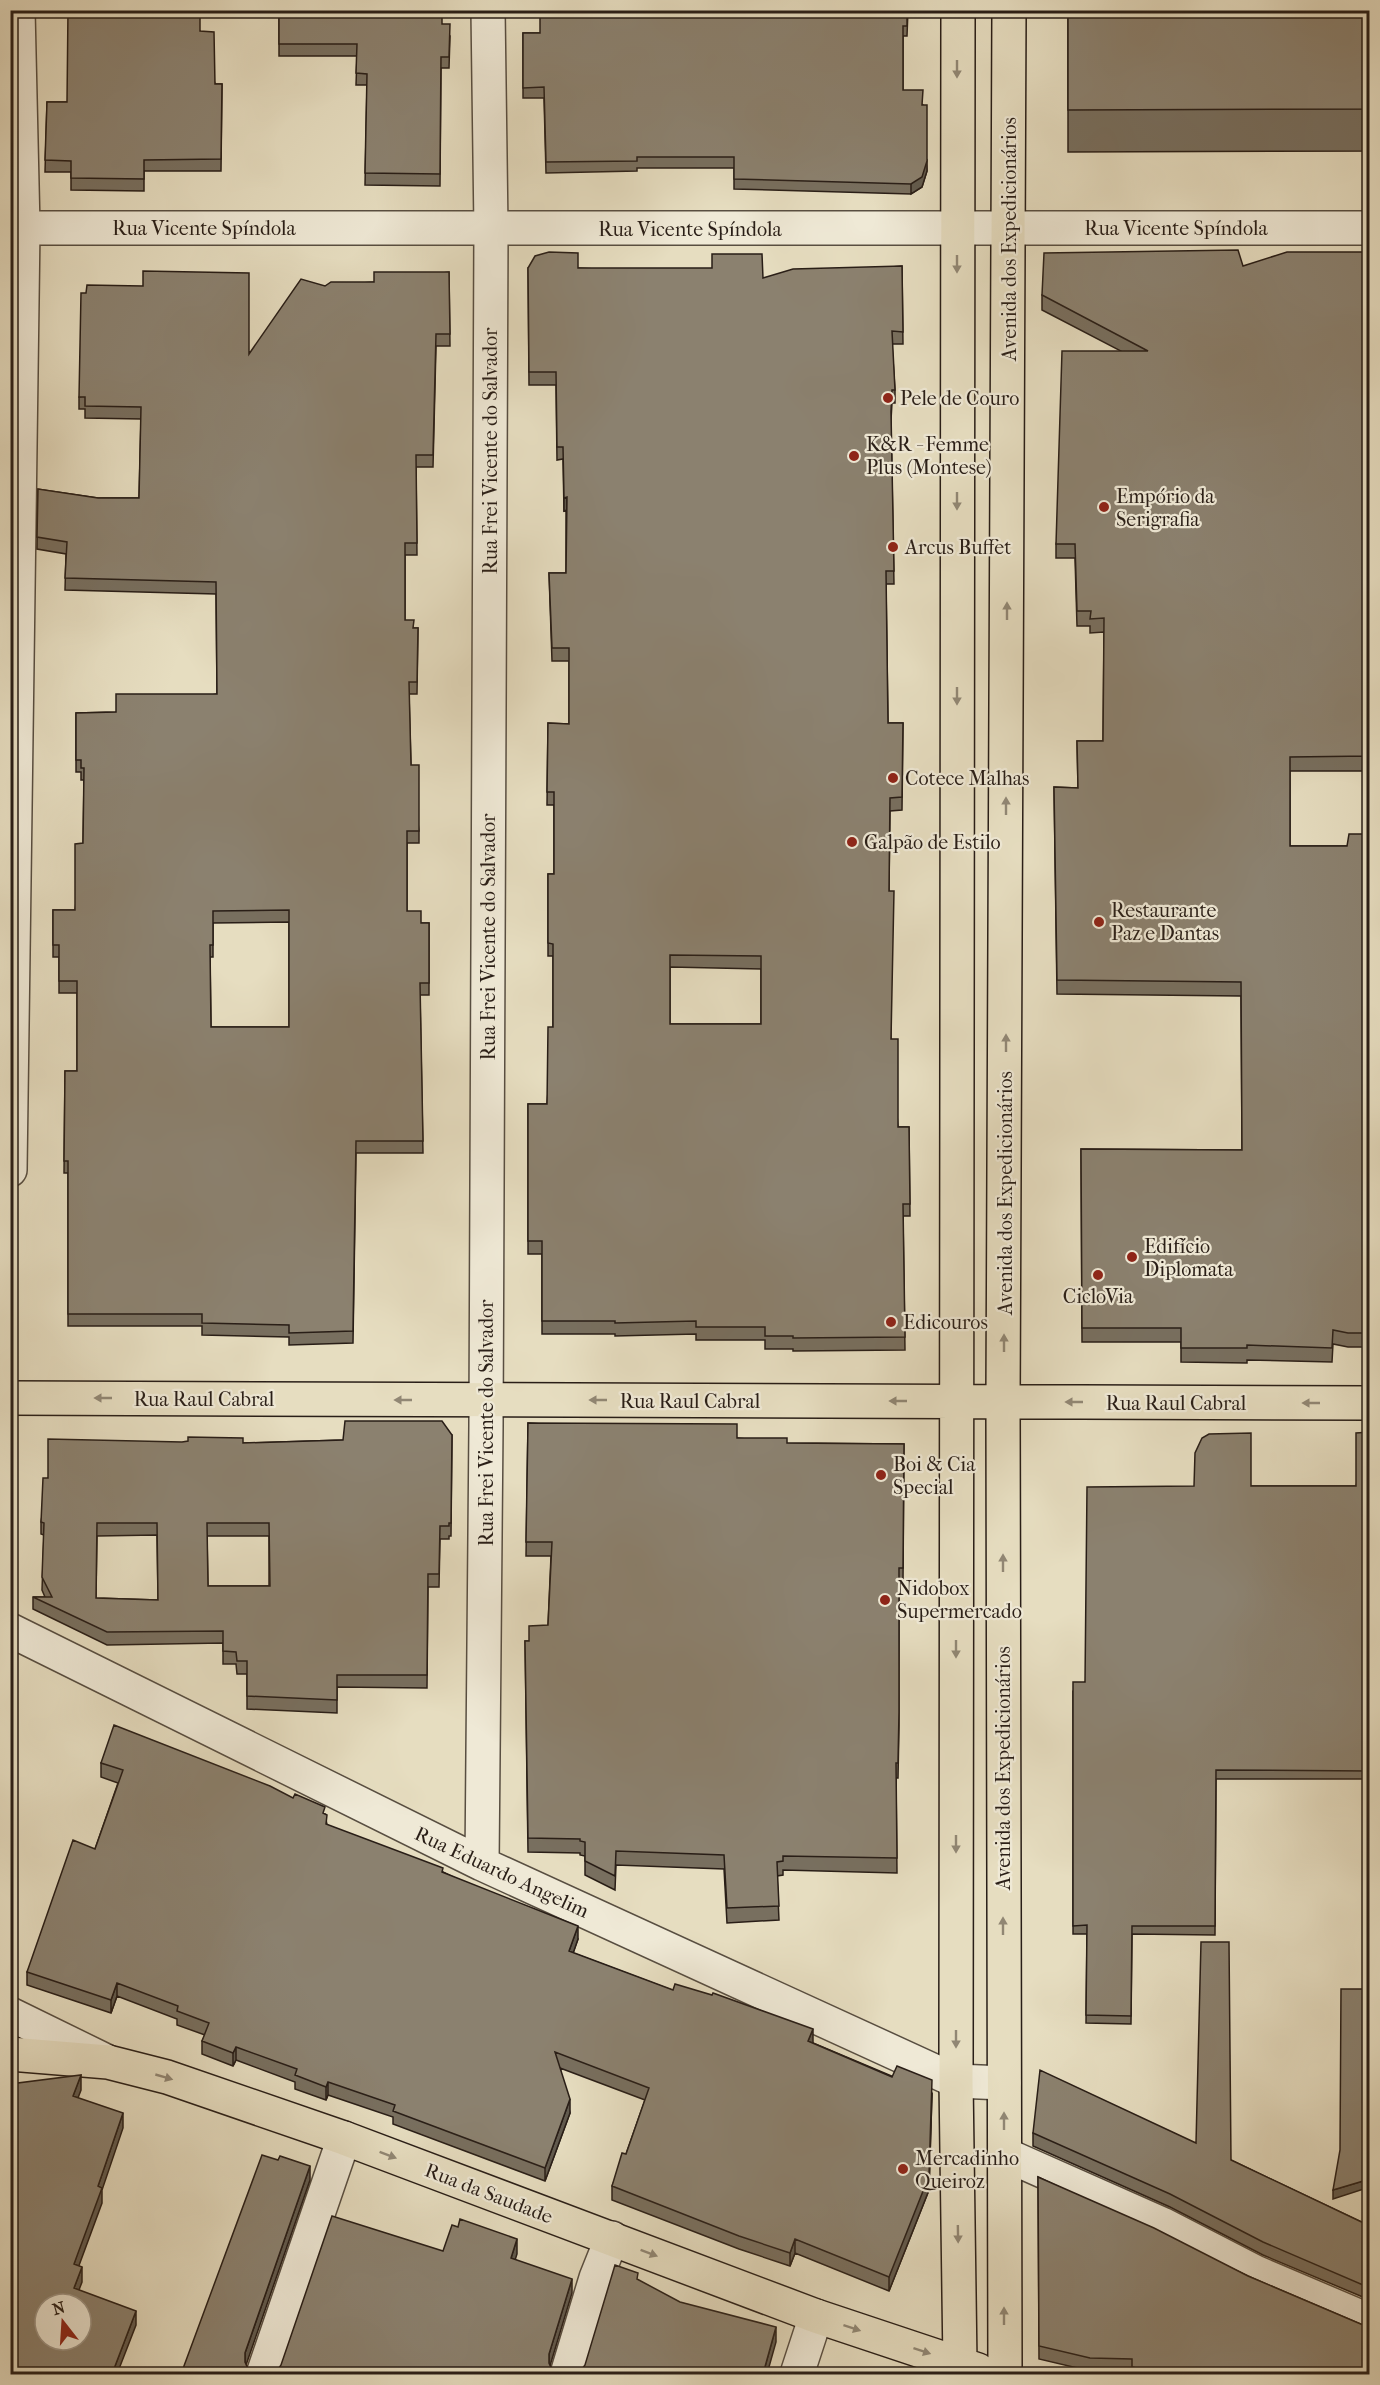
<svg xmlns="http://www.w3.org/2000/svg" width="1380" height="2385" font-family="'IM FELL French Canon',serif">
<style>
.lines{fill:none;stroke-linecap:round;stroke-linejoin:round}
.minor-casing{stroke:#584e41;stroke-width:36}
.major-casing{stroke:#291e17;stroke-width:36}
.minor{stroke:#efe9d6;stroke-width:33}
.major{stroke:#e6ddc0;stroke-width:33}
.wall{fill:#786f5f;stroke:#291e17;stroke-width:1.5;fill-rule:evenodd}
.shaded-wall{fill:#615a4e;stroke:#291e17;stroke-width:1.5}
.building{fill:#8b816f;stroke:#291e17;stroke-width:1.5;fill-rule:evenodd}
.oneway{fill:#918774}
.poi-dot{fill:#8f2418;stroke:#efe9d6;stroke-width:2}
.labels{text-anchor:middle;stroke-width:4.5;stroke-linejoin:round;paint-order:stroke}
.street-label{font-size:20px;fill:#291e17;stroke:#efe9d6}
.poi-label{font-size:20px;fill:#291e17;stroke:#efe9d6;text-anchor:start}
</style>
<rect width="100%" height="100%" fill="#e6ddc0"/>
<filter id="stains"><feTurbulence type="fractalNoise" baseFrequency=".00333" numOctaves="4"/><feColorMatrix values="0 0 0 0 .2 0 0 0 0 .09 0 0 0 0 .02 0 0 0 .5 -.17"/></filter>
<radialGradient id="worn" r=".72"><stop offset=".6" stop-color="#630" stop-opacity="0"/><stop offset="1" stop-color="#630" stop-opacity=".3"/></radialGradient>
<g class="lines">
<!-- minor casing -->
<g class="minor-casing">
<path id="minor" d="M10,228H1370
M10,1170L23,228L18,10
M10,1630L482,1864L956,2081L1004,2083
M482,1864L486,1426L491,229L488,10
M10,2014L106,2061
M1004,2154L1162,2224L1255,2272L1370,2321
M263,2374L344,2138
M567,2374L596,2278L612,2238
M797,2374L816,2316"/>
</g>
<!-- major casing -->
<g class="major-casing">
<path id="major" d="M958,10L956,2081L960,2364
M10,1398L1370,1403
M10,2054L108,2062L167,2077L344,2138L816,2316L978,2370
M1005,2374L1003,1402L1009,10"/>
</g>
<!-- minor -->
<use href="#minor" class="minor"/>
<!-- major -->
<use href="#major" class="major"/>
</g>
<!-- wall -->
<path class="wall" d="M279,10L442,24L450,36L449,68H441L440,186L365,185L367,85H356L357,56H279Z
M908,10L907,36H903V90L923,105L927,171L922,187L911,194L734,189V168H637V171L546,173L544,98H523V33H540Z
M1068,10H1370V151L1068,152Z
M200,31L215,84H222L221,171H144V191L71,190V172H45L47,102H67Z
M1370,252V776L1369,771H1290V846H1347L1370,834V1347H1348L1333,1344L1332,1362L1247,1360V1363L1181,1362V1342H1082L1081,1149L1242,1150L1241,996L1057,994L1054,787L1078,788L1077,741H1103L1104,632L1090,633V626H1077L1075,558H1056V544L1121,351L1042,310V295L1243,266Z
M902,266L903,344H892L895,390V403H892L891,420L894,584H886L888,723H903L902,810L890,811L889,891L891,1039L898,1127H909L910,1216H903L905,1350L793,1351V1349H765V1340H696V1334L615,1336V1334H542V1254H528V1104H547L553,1027V956H548V874H554V805H547L548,723L569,724V661H552L549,573H566V510L564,511L563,459L557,460L556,385H529L528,268H578L763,278ZM670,967L761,969V1024H670Z
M449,272L450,346H436L433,467H416L417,555H405V620L414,628H418L417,694H409L411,765L419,831V843H407V911L421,923H429V995H420L423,1153H356L353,1343L289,1345V1337L202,1335V1326H68V1173H64L65,1071H77V993H59V957H53V910H75L83,843L84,780H81V772H76V713L116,712L217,694L216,594L65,590L66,554L37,549L38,489L98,498H139L141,419L85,418V409H79V397L249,354L325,286L374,282ZM289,922V1027H211L210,957H213V923Z
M528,1423L737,1438L787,1443L904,1444L903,1583L899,1582V1726L898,1778H896L897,1873L783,1870V1875L777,1876L779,1920L727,1923L724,1869L616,1865L615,1890L585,1875V1856L580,1855V1853L528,1852L525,1641H529L548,1625L551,1556H526Z
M1370,1432V1779H1216L1215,1935L1132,1934L1131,2024L1086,2023L1087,1934H1073V1691L1085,1682L1251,1486H1356Z
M452,1435L451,1536H449V1539H440L439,1587H428L427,1688L337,1687V1713L247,1709V1674H237L236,1664H223V1643L107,1645L33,1609V1597H45L42,1590L44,1535L41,1534V1522L48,1478L243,1443L343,1440ZM157,1535L158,1600L96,1598L97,1536ZM207,1536H269V1586H208Z
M101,1763L325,1814L327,1825L443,1872L578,1939L573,1953L813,2043L932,2093L929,2190L889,2291L795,2253L790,2266L739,2249L612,2200V2186L626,2154L645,2100L560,2068L570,2113L545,2181L393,2124V2117L328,2095L326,2100L295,2089V2082L236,2060L233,2066L202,2054V2041L205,2035L177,2025V2019L117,1996L111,2013L27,1985V1972L95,1849L118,1783L101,1777Z
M1033,2133L1231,2160L1370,2226V2300L1263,2255L1170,2207L1033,2146Z
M1038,2177L1248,2276L1363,2325L1370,2374H1132V2372L1090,2371L1039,2359Z"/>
<!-- shaded-wall -->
<path class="shaded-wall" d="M927,161V171L922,187L911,194V184Z
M567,497V510L564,511V498Z
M578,1926V1939L569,1965V1951Z
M117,1983V1996L111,2013V2000Z
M813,2029V2043L808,2055V2041Z
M236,2047V2060L233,2066V2053Z
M81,2075V2090L73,2111V2096Z
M328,2082V2095L326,2100V2087Z
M932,2093L929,2190L889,2291V2277Z
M570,2099V2113L545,2181V2168Z
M123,2113V2128L102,2190V2203L74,2279V2264L98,2186Z
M310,2166V2180L245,2368V2374V2353Z
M1370,2179V2187L1333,2199V2190Z
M517,2239V2254L511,2273V2258Z
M795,2239V2253L790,2266V2253Z
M82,2267V2282L74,2303V2288Z
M572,2279V2293L549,2369V2354Z
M136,2311V2325L117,2374H112Z
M776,2327V2342L767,2374H763Z"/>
<!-- building -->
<path class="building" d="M68,10H200V31L214,32L215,84H222L221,159L144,160V179L71,178V161L45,160L47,102H67Z
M279,10H442V24H450L449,57H441L440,174L365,173L367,74L356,73L357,44H279Z
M540,10H907V26H903V90H923L922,105H927V161L922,177L911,184L734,179V157H637V161L546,162L544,87L523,88V33H540Z
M1068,10H1370V109L1068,110Z
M1238,250L1243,266L1287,252H1370V762L1369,756L1290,757V846H1347L1349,834H1370V1333H1348L1333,1330L1332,1348L1247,1345V1348H1181V1328H1082L1081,1149L1242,1150L1241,982L1057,980L1054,787L1078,788L1077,741H1103L1104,618L1090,619L1091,611H1077L1075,544H1056L1062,351H1148L1042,295L1044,253Z
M549,252L578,253V268H712V254H762L763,278L793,269L902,266L903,332L892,331L895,390H892L891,412L894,571H886L888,723H903L902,797L890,798L889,891H894L891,1039H898V1127H909L910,1204H903L905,1337L793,1338V1336H765V1327H696V1321L615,1323V1321H542V1241H528V1104H547L548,1027H553V944L548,943V874H554V792H547L548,723L569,724V648H552L549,573H566L567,497L564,498L563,447H557L556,372H529L528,268L535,256ZM670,955L761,956V1024H670Z
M143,271L249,273V354L301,279L325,286L331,282H374V272H449L450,334H436L433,455H416L417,543H405V620H414L413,628H418L417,682H409L411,765H419V831H407V911H421V923H429V983H420L423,1141H356L353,1331L289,1333V1325L202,1323V1314H68V1161H64L65,1071H77V981H59V945H53V910H75V844L83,843L84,768H81V760H76V713L116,712V694H217L216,582L65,578L67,542L37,537L38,489L98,498H139L141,407L85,406V397H79L81,293H86L87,285L143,286ZM289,910V1027H211L210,945H213V911Z
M345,1421H442L452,1435L451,1523H449V1526H440L439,1574H428L427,1675H337V1700L247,1696V1661H237L236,1652L223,1651V1631L107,1632L33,1597H52L42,1577L44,1523L41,1522L43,1478H48V1439L182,1442L188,1441V1437L243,1438V1443L343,1440ZM97,1523H157L158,1600L96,1598ZM207,1523H269L270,1586H208Z
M528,1423L737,1424V1438H787V1443L904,1444L903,1568H899V1712L898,1763H896L897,1858L783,1856V1861L777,1862L779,1906L727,1908L724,1855L616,1851L615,1876L585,1861V1842L580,1841V1839L528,1838L525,1641H529V1626L548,1625L552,1542H526Z
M1370,1432V1771L1216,1770L1215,1926H1132L1131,2016L1086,2015L1087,1925L1073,1926V1682H1085L1087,1487L1194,1486L1195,1453L1202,1438L1209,1434L1251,1433V1486H1356V1433Z
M114,1725L270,1786L293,1798L295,1794L325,1807L323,1813L327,1815L326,1824L443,1868L442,1872L578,1926L569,1951L673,1990L675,1984L712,1995L713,1993L813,2029L808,2041L892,2077L897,2066L932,2080L929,2176L889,2277L795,2239L790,2253L739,2236L612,2186L622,2153L626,2154L649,2088L555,2052L570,2099L545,2168L393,2111L395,2105L328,2082L326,2087L295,2075L297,2069L236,2047L233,2053L202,2041L209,2023L177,2011L178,2006L117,1983L111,2000L27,1972L73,1840L95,1849L123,1770L101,1763Z
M1201,1942H1229L1231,2160L1370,2226V2288L1263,2242L1170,2194L1033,2133L1040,2070L1196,2143Z
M1341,1989H1370V2179L1333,2190L1340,2150Z
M81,2075L73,2096L123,2113L98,2186L102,2188L74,2264L82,2267L74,2288L136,2311L112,2374H10V2084ZM45,2304H81V2340H45Z
M262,2155L278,2160L280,2156L310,2166L245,2353V2362L249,2371L254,2374H181Z
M1038,2177L1154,2228L1248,2276L1363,2325L1370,2326V2374H1163L1132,2367V2359L1090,2358L1039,2346Z
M332,2216L443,2251L452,2225L458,2227L460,2219L517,2239L511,2258L572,2279L549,2354V2363L553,2372L558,2374H273H275L281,2365Z
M615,2265L638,2273L637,2279L680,2302L776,2327L763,2374H577L579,2373L585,2365Z"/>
<!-- one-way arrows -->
<defs><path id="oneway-solid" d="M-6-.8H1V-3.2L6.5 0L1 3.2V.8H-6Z" transform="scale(1.5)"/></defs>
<g class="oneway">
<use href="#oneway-solid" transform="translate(957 69) rotate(90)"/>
<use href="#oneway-solid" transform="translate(957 264) rotate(90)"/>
<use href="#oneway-solid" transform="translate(957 501) rotate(90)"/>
<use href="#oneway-solid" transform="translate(1007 611) rotate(-90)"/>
<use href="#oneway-solid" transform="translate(957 696) rotate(90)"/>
<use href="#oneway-solid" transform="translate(1006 806) rotate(-90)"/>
<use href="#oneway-solid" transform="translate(1006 1043) rotate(-90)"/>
<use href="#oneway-solid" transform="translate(1004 1343) rotate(-90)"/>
<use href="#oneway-solid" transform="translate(103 1398) rotate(-180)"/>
<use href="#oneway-solid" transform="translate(403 1400) rotate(-180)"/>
<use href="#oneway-solid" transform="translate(598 1400) rotate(-180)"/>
<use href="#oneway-solid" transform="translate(898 1401) rotate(-180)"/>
<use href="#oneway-solid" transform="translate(1074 1402) rotate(-180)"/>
<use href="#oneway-solid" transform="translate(1311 1403) rotate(-180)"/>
<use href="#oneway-solid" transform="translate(1003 1563) rotate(-90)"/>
<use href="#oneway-solid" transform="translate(956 1649) rotate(90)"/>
<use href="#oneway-solid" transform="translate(956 1844) rotate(90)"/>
<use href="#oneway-solid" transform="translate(1003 1926) rotate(-90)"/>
<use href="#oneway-solid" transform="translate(956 2039) rotate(90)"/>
<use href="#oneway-solid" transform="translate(164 2077) rotate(16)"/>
<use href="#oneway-solid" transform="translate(1004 2121) rotate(-90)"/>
<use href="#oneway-solid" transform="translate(388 2155) rotate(21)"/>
<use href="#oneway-solid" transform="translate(958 2234) rotate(89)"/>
<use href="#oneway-solid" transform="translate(649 2253) rotate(21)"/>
<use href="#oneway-solid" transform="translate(1004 2316) rotate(-90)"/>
<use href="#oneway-solid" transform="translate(852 2328) rotate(18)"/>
<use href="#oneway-solid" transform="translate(922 2351) rotate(18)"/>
</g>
<!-- markers -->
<g class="poi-dot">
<circle cx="888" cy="398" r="6"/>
<circle cx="854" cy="456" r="6"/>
<circle cx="1104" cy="507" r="6"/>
<circle cx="893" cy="547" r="6"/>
<circle cx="893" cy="778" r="6"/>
<circle cx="852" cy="842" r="6"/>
<circle cx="1099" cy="922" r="6"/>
<circle cx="1132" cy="1257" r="6"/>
<circle cx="1098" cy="1275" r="6"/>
<circle cx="891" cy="1322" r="6"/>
<circle cx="881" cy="1475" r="6"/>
<circle cx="885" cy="1600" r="6"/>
<circle cx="903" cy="2169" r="6"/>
</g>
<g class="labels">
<!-- street labels -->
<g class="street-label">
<text x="204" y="235">Rua Vicente Spíndola</text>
<text x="1176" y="235">Rua Vicente Spíndola</text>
<text x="690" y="236">Rua Vicente Spíndola</text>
<text transform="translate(1009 239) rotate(-90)" y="7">Avenida dos Expedicionários</text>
<text transform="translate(490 451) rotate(-90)" y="7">Rua Frei Vicente do Salvador</text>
<text transform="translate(488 937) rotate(-90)" y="7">Rua Frei Vicente do Salvador</text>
<text transform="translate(1005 1193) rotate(-90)" y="7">Avenida dos Expedicionários</text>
<text x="204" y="1406">Rua Raul Cabral</text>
<text x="690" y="1408">Rua Raul Cabral</text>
<text x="1176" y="1410">Rua Raul Cabral</text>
<text transform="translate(486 1423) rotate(-90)" y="7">Rua Frei Vicente do Salvador</text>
<text transform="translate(1003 1768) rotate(-90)" y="7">Avenida dos Expedicionários</text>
<text transform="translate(502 1872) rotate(25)" y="7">Rua Eduardo Angelim</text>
<text transform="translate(489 2193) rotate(21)" y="7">Rua da Saudade</text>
</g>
<!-- poi labels -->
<g class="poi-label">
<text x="900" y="405">Pele de Couro</text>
<text x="866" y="451">K&amp;R - Femme<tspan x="866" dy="23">Plus (Montese)</tspan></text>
<text x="1116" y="503">Empório da<tspan x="1116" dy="23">Serigrafia</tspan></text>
<text x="905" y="554">Arcus Buffet</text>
<text x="905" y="785">Cotece Malhas</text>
<text x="864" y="849">Galpão de Estilo</text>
<text x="1111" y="917">Restaurante<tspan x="1111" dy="23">Paz e Dantas</tspan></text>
<text x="1144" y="1253">Edifício<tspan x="1144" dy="23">Diplomata</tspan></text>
<text x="1098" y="1303" text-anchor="middle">CicloVia</text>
<text x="903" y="1329">Edicouros</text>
<text x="893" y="1471">Boi &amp; Cia<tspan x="893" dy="23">Special</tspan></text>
<text x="897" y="1595">Nidobox<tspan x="897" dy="23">Supermercado</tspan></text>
<text x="915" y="2165">Mercadinho<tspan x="915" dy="23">Queiroz</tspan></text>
</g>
</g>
<!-- margin -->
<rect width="1380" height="2385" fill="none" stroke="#e6ddc0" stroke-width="36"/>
<rect x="12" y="12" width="1356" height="2361" fill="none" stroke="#291e17" stroke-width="3"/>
<rect x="18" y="18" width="1344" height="2349" fill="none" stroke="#291e17" stroke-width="1.5"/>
<!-- north arrow -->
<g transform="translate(63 2322) rotate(343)"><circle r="28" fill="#efe9d6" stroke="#a0988a" stroke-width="1.5"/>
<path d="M0-4.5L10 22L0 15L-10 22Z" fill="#8f2418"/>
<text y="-9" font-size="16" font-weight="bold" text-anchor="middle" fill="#291e17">N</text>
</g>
<rect width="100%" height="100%" filter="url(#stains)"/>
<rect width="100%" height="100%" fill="url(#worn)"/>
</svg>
